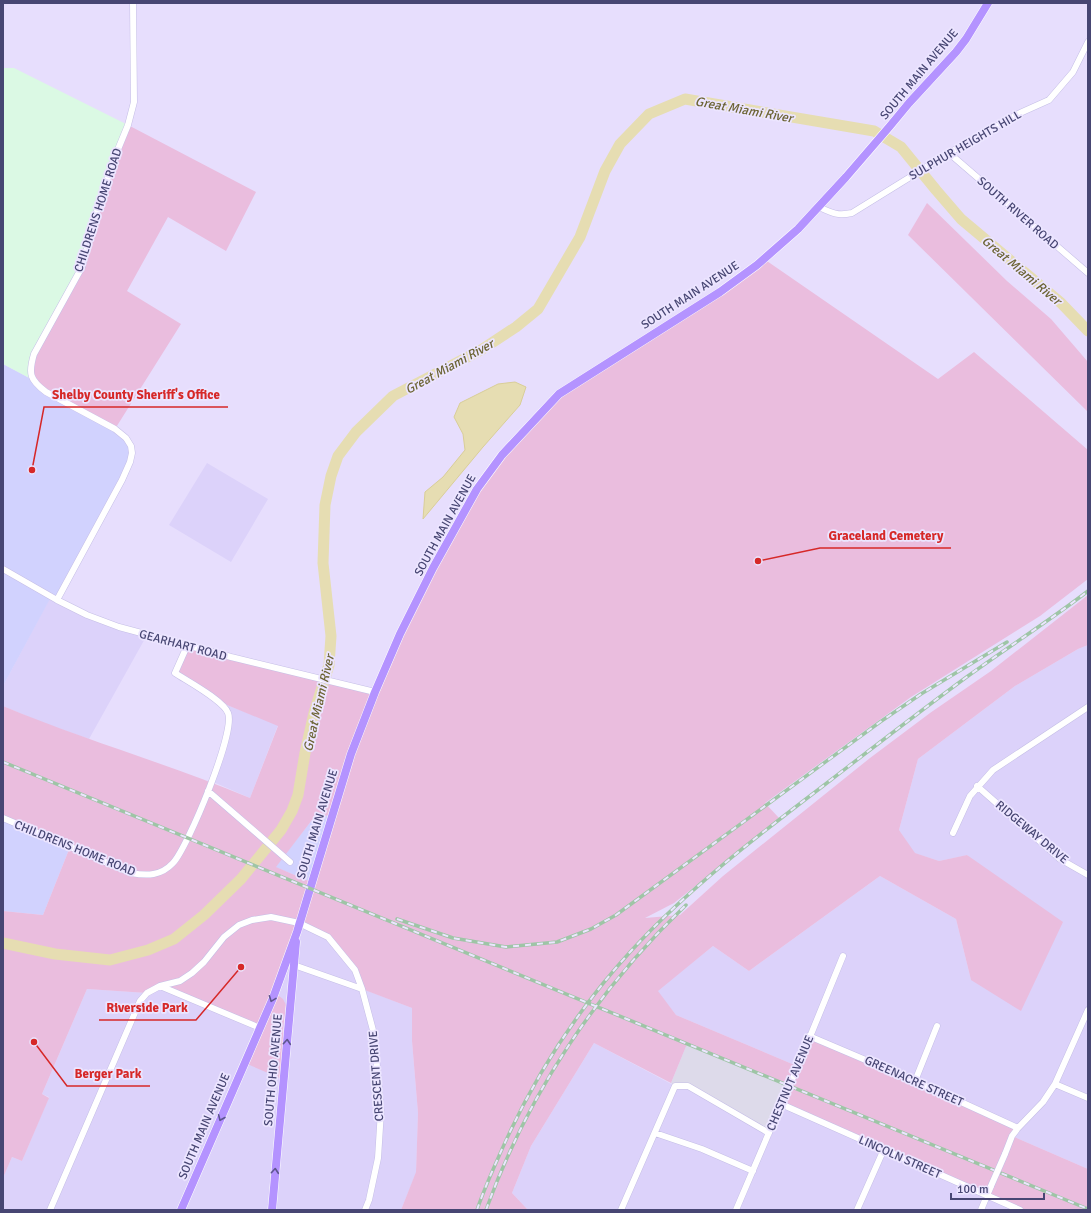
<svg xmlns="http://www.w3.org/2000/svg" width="1091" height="1213" font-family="Signika,sans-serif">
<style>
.residential{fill:#dcd2fa}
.commercial{fill:#d1d2fe}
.industrial{fill:#dddaea}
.education{fill:#dbf9e4}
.green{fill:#eabdde;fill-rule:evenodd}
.water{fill:#e6ddb2;stroke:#d9ce98}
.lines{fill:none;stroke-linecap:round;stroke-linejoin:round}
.river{stroke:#e6ddb2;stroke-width:11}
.minor-casing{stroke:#c5bfe6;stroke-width:7}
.major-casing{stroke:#fff;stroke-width:9}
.minor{stroke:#fff;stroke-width:6}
.major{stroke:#b493ff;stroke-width:8}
.rail-casing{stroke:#9ec5a6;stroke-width:3.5}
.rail{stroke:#ece5ff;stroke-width:2;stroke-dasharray:6;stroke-linecap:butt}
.minor-bridge-casing{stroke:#c5bfe6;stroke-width:7;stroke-linecap:butt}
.minor-bridge{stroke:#fff;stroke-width:6}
.oneway{stroke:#5d558f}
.labels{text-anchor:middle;stroke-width:3.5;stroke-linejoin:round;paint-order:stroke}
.street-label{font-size:12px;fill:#474673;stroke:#ece5ff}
.water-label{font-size:13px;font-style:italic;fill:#6c6434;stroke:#ece5ff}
.leader{fill:none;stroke:#d62828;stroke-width:1.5}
.callout-dot{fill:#d62828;stroke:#ece5ff;stroke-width:1.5}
.callout-label{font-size:13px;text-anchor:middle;font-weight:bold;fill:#d62828;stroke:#ece5ff;stroke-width:3.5;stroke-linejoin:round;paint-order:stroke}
</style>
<rect width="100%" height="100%" fill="#e7defd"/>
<!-- residential -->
<path class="residential" d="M207,463L268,499L231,562L169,525Z
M51,596L87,615L147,635L89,739L43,723L3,706V686Z
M1088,645V1169L1012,1136L797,1066L676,1015L657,991L713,946L749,971L880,876L956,919L971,980L968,855L939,861L914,853L899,830L918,759L1015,686L1078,649Z
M227,705L278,725L250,798L211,781L226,738L231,716Z
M299,923L328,937L355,970L363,989L412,1008V1041L418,1113L416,1173L401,1210H3V1178L12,1157L22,1161L49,1097L42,1094L87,989L147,993L160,986L199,1002L287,1044L283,1029L286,1005L273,998Z
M594,1043L675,1086L781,1104L1020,1210H528L512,1193L531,1146Z"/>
<!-- commercial -->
<path class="commercial" d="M3,364L33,380L115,429L131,446L130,462L57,600L51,597L3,686Z
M332,813L312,882L275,867L312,820Z
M3,818L70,847L43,915L3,911Z"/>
<!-- industrial -->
<path class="industrial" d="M687,1044L789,1086L769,1133L688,1086H675L671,1083Z"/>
<!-- education -->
<path class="education" d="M3,68H14L128,125L82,267L33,380L3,364Z"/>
<!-- green -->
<path class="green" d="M128,125L256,192L226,251L168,217L127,291L181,324L115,429L46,392L33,380L31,364L82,267L97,211Z
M927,203L1007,281L1051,319L1088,362V412L908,235Z
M764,259L938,379L974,352L1088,450V579L1040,616L911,697L765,803L780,819L674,903L645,918L680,915L723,876L870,758L930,713L991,671L1088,595V645L1078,649L1015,686L918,759L899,830L915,853L939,861L967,855L1063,922L1021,1011L971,980L956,919L880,876L749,971L713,946L658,991L676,1015L797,1066L809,1036L1018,1128L1012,1136L1088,1169V1210H1019L781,1104L789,1086L687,1044L671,1083L594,1043L531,1146L512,1193L528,1210H401L416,1172L418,1113L412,1041V1008L362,989L355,970L328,937L300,923L273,998L279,996L283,999L286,1005L283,1029L287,1044L284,1080L245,1063L260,1028L160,986L147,993L87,989L42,1094L49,1098L22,1161L12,1157L3,1178V911L43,915L70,847L3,818V706C84,740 169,764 250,798L278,726L227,705L218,698L177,671L187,646L375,691L477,489L559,394ZM332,814L311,882L276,867L312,820Z"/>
<!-- water -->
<path class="water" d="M515,382L526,387L520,405L483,447L423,519L425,492L443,477L465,450L463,434L454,417L460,403L498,384Z"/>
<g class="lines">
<!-- river -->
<path class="river" d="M3,943L55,954L110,960L148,950L174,939L204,915L241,879L281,830L292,811L298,795L305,753L314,713L329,665L331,636L323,563L325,505L331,476L338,456L356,432L393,396L481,350L516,327L538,309L580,237L605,171L620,144L649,114L685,99L874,131L901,147L936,190L961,219L1061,303L1088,331"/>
<!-- minor casing -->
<g class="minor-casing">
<path id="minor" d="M949,153L1088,273
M819,207C832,213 837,216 852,213L949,153L1020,113L1049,100L1073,72L1088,42
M3,569L57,600L87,615L119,627L231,657L375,692
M57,600L122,480L130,462L132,453L131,446L126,438L115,429L46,392C30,380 28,374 34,354L82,267L97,211L114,159L128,125L134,102L133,3
M977,786L1060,859L1088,875
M208,791L290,862
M3,818L131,873C147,876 161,876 173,863C188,847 236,731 228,713C223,700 187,681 175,673L187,646
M953,833L970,796L993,770L1088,707
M291,964L362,989
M160,986L260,1028
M809,1036L915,1081L1018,1128
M796,1071L843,956
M915,1081L937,1026
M1055,1084L1088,1098
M781,1104L1020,1210
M655,1133L702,1149L753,1171
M1005,1154L1012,1136L1018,1128L1043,1102L1055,1084L1088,1010
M50,1210L140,1001L147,993L160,986L180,981L192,973L204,962L224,937L239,925L252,920L271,917L299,923L328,937L355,970L362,989L374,1034L381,1111L378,1158L369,1200L365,1210
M621,1210L675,1086H688L769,1133
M736,1210L785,1095
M857,1210L884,1149
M981,1210L991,1186"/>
</g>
<!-- major casing -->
<g class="major-casing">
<path id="major" d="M181,1210L273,998L297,932L351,754L375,692L400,634L433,568L477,489L502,455L559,394L720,292L757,265L798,229L846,177L890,126L909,103L956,52L966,39L988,3
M272,1210L296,942"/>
</g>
<!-- minor -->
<use href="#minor" class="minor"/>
<!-- major -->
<use href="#major" class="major"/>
<!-- rail casing -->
<g class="rail-casing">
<path id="rail" d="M3,762L1088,1209
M397,919L453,938L506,947L557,942L591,929L616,915L880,722L921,694L1007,642
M477,1210C483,1192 491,1174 499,1156C531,1082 576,1011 631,951C688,889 756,837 823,786C871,749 919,712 968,676C1008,647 1049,621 1088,591
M486,1210C528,1094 597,990 686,905"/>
</g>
<!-- rail -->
<use href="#rail" class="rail"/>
<!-- minor-bridge casing -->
<g class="minor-bridge-casing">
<path id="minor-bridge" d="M785,1095L796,1071
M991,1186L1005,1154"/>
</g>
<!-- minor-bridge -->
<use href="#minor-bridge" class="minor-bridge"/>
</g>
<!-- one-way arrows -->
<defs><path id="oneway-chevron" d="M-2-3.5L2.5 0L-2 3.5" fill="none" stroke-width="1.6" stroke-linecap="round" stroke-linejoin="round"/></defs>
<g class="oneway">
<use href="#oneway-chevron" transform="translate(272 999) rotate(111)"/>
<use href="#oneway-chevron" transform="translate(287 1042) rotate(-85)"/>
<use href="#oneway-chevron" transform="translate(221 1118) rotate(113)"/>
<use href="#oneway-chevron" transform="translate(275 1171) rotate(-85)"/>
</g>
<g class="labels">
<!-- street labels -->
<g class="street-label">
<text transform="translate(919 74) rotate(-50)" y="4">SOUTH MAIN AVENUE</text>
<text transform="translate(965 145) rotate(-30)" y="4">SULPHUR HEIGHTS HILL</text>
<text transform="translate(98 210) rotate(-72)" y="4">CHILDRENS HOME ROAD</text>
<text transform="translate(1018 213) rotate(41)" y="4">SOUTH RIVER ROAD</text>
<text transform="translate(690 295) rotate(-33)" y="4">SOUTH MAIN AVENUE</text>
<text transform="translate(445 525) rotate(-61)" y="4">SOUTH MAIN AVENUE</text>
<text transform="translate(183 645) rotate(15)" y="4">GEARHART ROAD</text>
<text transform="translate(317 824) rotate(-73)" y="4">SOUTH MAIN AVENUE</text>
<text transform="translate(1032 832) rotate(40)" y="4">RIDGEWAY DRIVE</text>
<text transform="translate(75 848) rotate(22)" y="4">CHILDRENS HOME ROAD</text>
<text transform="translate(273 1070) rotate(-85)" y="4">SOUTH OHIO AVENUE</text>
<text transform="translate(376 1076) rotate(-94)" y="4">CRESCENT DRIVE</text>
<text transform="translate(914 1081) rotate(24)" y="4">GREENACRE STREET</text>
<text transform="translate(790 1083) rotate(-67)" y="4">CHESTNUT AVENUE</text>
<text transform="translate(204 1126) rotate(-67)" y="4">SOUTH MAIN AVENUE</text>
<text transform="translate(900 1157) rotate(24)" y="4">LINCOLN STREET</text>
</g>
<!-- water labels -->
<g class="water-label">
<text transform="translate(744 109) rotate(10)" y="5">Great Miami River</text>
<text transform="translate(1022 270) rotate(40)" y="5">Great Miami River</text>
<text transform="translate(449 366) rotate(-29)" y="5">Great Miami River</text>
<text transform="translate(318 703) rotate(-77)" y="5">Great Miami River</text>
</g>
</g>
<!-- callouts -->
<path class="leader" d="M32 470L44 407H228M758 561L820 548H951M241 967L196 1020H99M34 1042L67 1086H150"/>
<g class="callout-dot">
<circle cx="32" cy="470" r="4"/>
<circle cx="758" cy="561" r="4"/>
<circle cx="241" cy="967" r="4"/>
<circle cx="34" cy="1042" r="4"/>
</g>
<g class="callout-label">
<text x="136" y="399">Shelby County Sheriff's Office</text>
<text x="886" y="540">Graceland Cemetery</text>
<text x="147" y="1012">Riverside Park</text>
<text x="108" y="1078">Berger Park</text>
</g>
<!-- border -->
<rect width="1091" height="1213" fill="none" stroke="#474673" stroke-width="8"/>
<!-- scale -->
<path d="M951 1193v6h93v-6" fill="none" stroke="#474673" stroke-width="2"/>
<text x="957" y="1193" font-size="12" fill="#474673" stroke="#ece5ff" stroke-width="3" paint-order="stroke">100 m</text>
</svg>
